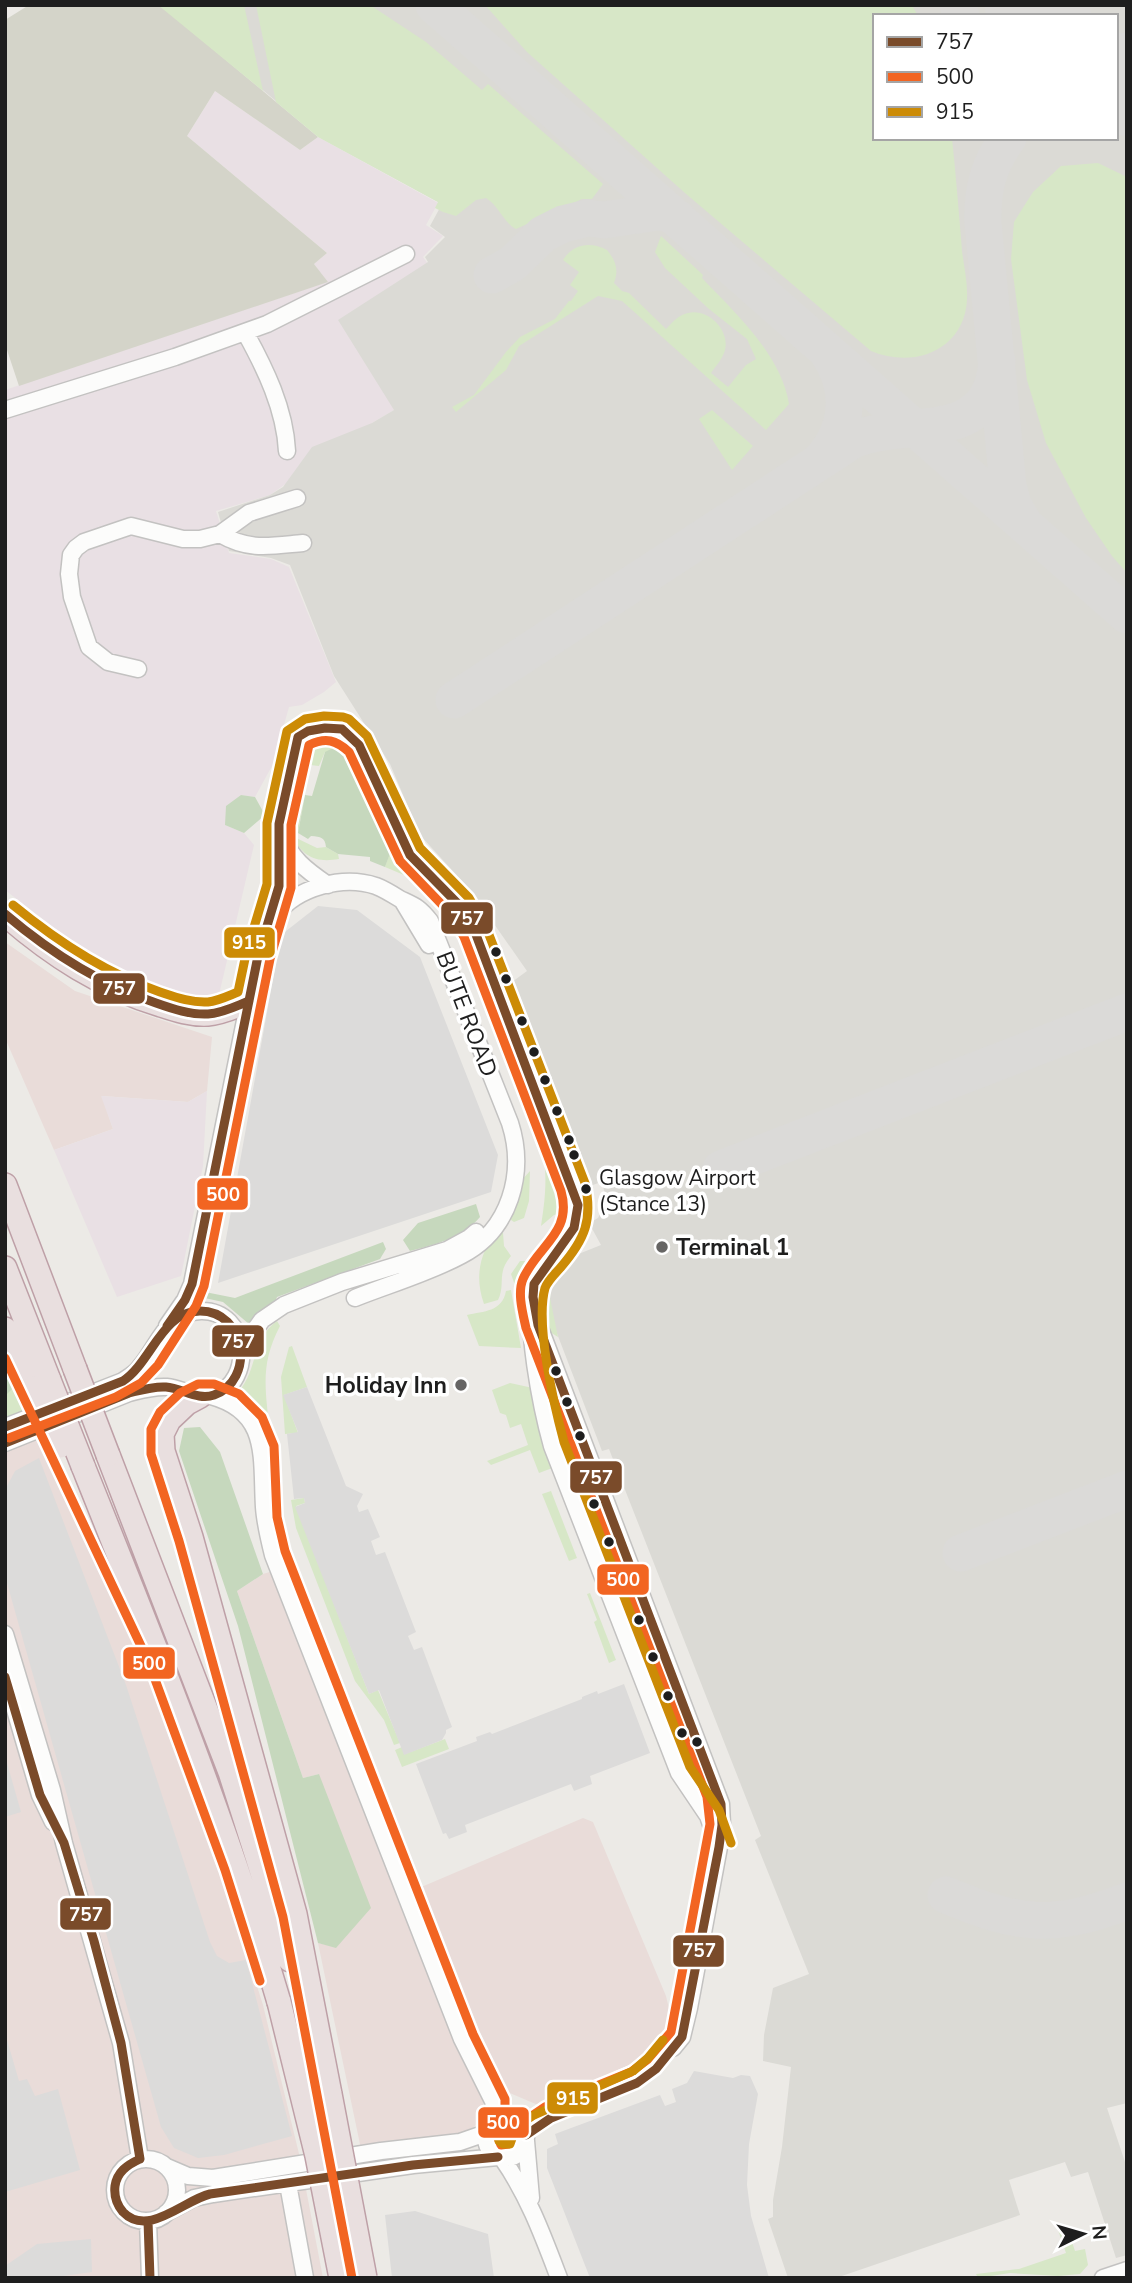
<svg xmlns="http://www.w3.org/2000/svg" width="1132" height="2283" font-family="'Nunito Sans',sans-serif">
<style>
.commercial{fill:#e9dcd9}
.industrial{fill:#e9e0e4}
.airport{fill:#dbdad5;fill-rule:evenodd}
.construction{fill:#d4d4c9}
.grass{fill:#d7e7c7}
.forest{fill:#c6d8bd}
.parking{fill:#dcdbda}
.lines{fill:none;stroke-linecap:round;stroke-linejoin:round}
.taxiway{stroke:#dbdad8;stroke-width:37}
.runway{stroke:#dbdad8;stroke-width:94}
.minor-casing{stroke:#c3c2c1;stroke-width:19}
.highway-casing{stroke:#bea0a7;stroke-width:26}
.minor{stroke:#fcfcfb;stroke-width:16}
.highway{stroke:#e9dfdf;stroke-width:23}
.highway-bridge-casing{stroke:#bea0a7;stroke-width:26;stroke-linecap:butt}
.highway-bridge{stroke:#e9dfdf;stroke-width:23}
.bus-1-casing{stroke:#fff;stroke-width:14}
.bus-2-casing{stroke:#fff;stroke-width:14}
.bus-3-casing{stroke:#fff;stroke-width:14}
.bus-1{stroke:#7a4b2a;stroke-width:9}
.bus-2{stroke:#f26522;stroke-width:9}
.bus-3{stroke:#cc8b06;stroke-width:9}
.bus-dot{fill:#1e1e1e;stroke:#fff;stroke-width:2.5}
.poi-dot{fill:#666564;stroke:#fff;stroke-width:2.5}
.labels{text-anchor:middle;stroke-width:7;stroke-linejoin:round;paint-order:stroke}
.bus-label{font-size:21px;fill:#1e1e1e;stroke:#fff;text-anchor:start}
.street-label{font-size:23px;fill:#1e1e1e;stroke:#fff}
.poi-label{font-size:23px;font-weight:bold;fill:#1e1e1e;stroke:#fff;text-anchor:start}
.line-badge{stroke:#fff;stroke-width:2.5}
.badge-label{font-size:19px;text-anchor:middle;font-weight:bold;fill:#fff}
</style>
<rect width="100%" height="100%" fill="#eceae6"/>
<!-- commercial -->
<path class="commercial" d="M5,942L75,991L212,1037L207,1091L188,1102L102,1096L113,1129L54,1150L5,1038Z
M33,1411L188,1770L263,2005L300,2158L323,2278H5V1421Z
M273,1571L456,2045L484,2100L481,2119L475,2126L462,2135L361,2149L318,1943L336,1947L319,1774L303,1778L237,1591L263,1574Z
M583,1818L593,1822L666,1996L670,2013L663,2038L639,2066L538,2105L505,2091L419,1888Z"/>
<!-- industrial -->
<path class="industrial" d="M215,91L300,150L318,137L438,203L426,225L443,236L423,257L428,264L394,410L372,423L270,495L216,511L229,553L271,559L289,567L336,682L324,692L302,705L289,707L273,764L255,797L241,795L225,825L244,833L254,845L218,999L164,992L75,944L5,890V390L327,282L314,264L327,253L187,136Z
M207,1091L203,1166L181,1276L117,1297L54,1150L113,1129L101,1096L188,1102Z"/>
<!-- airport -->
<path class="airport" d="M161,5H1127V2103L1107,2108L1127,2168V2255L1116,2258L1088,2172L1071,2177L1065,2162L1009,2180L1020,2215L836,2278H788L768,2219L773,2217V2200L782,2147L791,2067L763,2061L764,2035L773,1988L809,1974L755,1840L761,1836L609,1449L602,1451L553,1323L547,1283L562,1256L566,1259L601,1245L589,1223L598,1218L604,1206L606,1198L603,1186L601,1182L590,1186L578,1156L581,1154L512,982L527,971L471,891L420,835L390,764L334,676L290,565L271,558L229,551L218,512L270,495L283,487L312,447L372,423L394,410L338,320L428,262L425,257L445,237L430,226L442,204L319,137ZM875,16H1116V138H875Z"/>
<!-- construction -->
<path class="construction" d="M29,5H160L318,137L300,150L215,91L187,136L327,253L314,264L328,282L19,386L5,344V20Z"/>
<!-- grass -->
<path class="grass" d="M158,5H244L263,91Z
M256,5H370L426,42L482,90L488,84L603,184L592,199H582L516,229C503,222 499,206 486,198L476,200L456,216L443,212L435,208L438,202L318,137L276,102Z
M485,5H912L918,16H875V138H952C956,176 959,214 962,251C964,267 968,284 967,300C964,351 913,369 871,351L685,193L527,52Z
M1098,163L1127,177V573L1112,556L1086,518L1046,443L1027,380L1011,259L1014,222L1033,192L1061,166Z
M661,236L703,275L702,278C735,313 781,354 789,404L766,430L622,301L598,296L519,346L506,370L456,412L452,407L474,395L506,352L520,337L555,319L569,301H571L578,291L570,285L579,272L563,260C573,244 590,241 607,250C616,261 619,270 614,283L622,291L629,293L666,329C672,323 678,315 688,313C708,308 730,330 725,350C723,358 716,366 711,373L728,387L746,365L756,359L747,339L709,309L665,268L655,252Z
M712,410L753,446L732,470L699,419Z
M331,737L345,742L357,755L404,861V875L385,867L391,850L368,787L325,752L319,766L310,765L308,773L303,769L308,745L317,738Z
M298,792L305,793L298,833L291,831Z
M292,836L317,848L326,847L338,854L339,859C316,863 303,857 292,836Z
M541,1126L566,1191L569,1211L554,1215L541,1226C547,1188 548,1164 537,1127Z
M530,1171L529,1201L524,1218L514,1222L508,1218L521,1181Z
M498,1229L503,1233L504,1246L511,1256C496,1273 506,1284 498,1300L484,1304C474,1276 480,1252 498,1229Z
M538,1257L543,1261L526,1284L521,1302L511,1274L520,1261H529Z
M552,1268L554,1269L550,1298L558,1337L550,1332C541,1304 535,1294 552,1268Z
M511,1290L521,1348L479,1346L467,1315C484,1311 502,1312 506,1291Z
M277,1321L280,1326C259,1366 266,1391 270,1435L259,1412L238,1392C258,1371 251,1339 277,1321Z
M292,1346L307,1387L284,1395L298,1433L285,1434L281,1377L289,1347Z
M5,1353L29,1410L5,1420Z
M510,1383L533,1388L555,1467L539,1473L530,1450L491,1465L487,1461L528,1445L521,1424L510,1428L506,1415L500,1413L492,1390Z
M551,1491L577,1558L569,1561L542,1494Z
M304,1498L305,1503L296,1506L369,1694L378,1690L400,1743L394,1745L384,1720L355,1681L296,1528L291,1500Z
M590,1593L616,1660L609,1663L594,1622L597,1620L587,1594Z
M445,1739L449,1749L402,1767L395,1750L402,1747L405,1754Z
M1064,2228L1069,2233L1075,2251L1085,2249L1088,2265L1080,2274L1058,2276L1010,2273L978,2278L976,2274L1019,2269L1066,2253L1058,2230Z"/>
<!-- forest -->
<path class="forest" d="M333,748L348,758L368,787L391,851L385,867L370,861V857L338,854L326,847C325,837 321,837 311,836L308,839L298,833L305,795L312,796L325,752Z
M241,795L255,797L265,815L244,833L225,825L226,806Z
M476,1204L480,1217C461,1239 436,1244 410,1251L403,1240L418,1223Z
M383,1242L386,1249L380,1259L277,1297L275,1302L249,1324L223,1302L200,1297V1291L235,1298Z
M5,1353L19,1382L5,1396Z
M200,1427L220,1452L263,1574L237,1591L303,1778L319,1774L371,1908L336,1948L318,1943L238,1626L179,1451L184,1428Z"/>
<!-- parking -->
<path class="parking" d="M318,906L357,910L420,957L498,1155L491,1192L218,1283L281,935Z
M307,1387L346,1486L363,1494L357,1506L359,1512L368,1509L380,1537L371,1541L376,1555L385,1552L416,1632L408,1636L414,1650L422,1647L452,1727L446,1730V1733L442,1740L404,1755L379,1690L369,1694L295,1507L305,1503L304,1498L294,1499L287,1434L298,1432L283,1395Z
M39,1458L126,1685L210,1942L217,1956L229,1963L246,1960L292,2136L224,2155L198,2158L174,2148L161,2127L5,1576L6,1488L15,1471Z
M624,1684L650,1753L590,1776L592,1784L574,1791L571,1784L465,1825L467,1832L449,1839L446,1833L443,1834L416,1764L477,1741L476,1737L490,1732L492,1734L582,1699V1697L597,1691L598,1694Z
M5,1756L21,1812L5,1817Z
M5,2033L19,2081L27,2079L35,2096L58,2089L80,2170L5,2192Z
M694,2071L733,2078L741,2075L750,2076L758,2094L749,2144L747,2185L751,2216L769,2278H590L547,2168V2149L558,2144L555,2134L660,2095L665,2106L676,2102L672,2089L687,2083Z
M415,2211L488,2234L494,2278H392L385,2215Z
M91,2239L92,2272L49,2278H5V2266L37,2244Z"/>
<g class="lines">
<!-- taxiway -->
<path class="taxiway" d="M434,5L1127,615
M958,5L961,16
M1008,5L1026,16
M1116,63L1127,51
M1116,102L1127,105
M1008,138C988,165 982,190 983,223L1008,486L1013,505L1023,522
M492,275L512,264L543,234L563,224L588,218L604,220L658,212L666,213L677,218
M821,460C849,429 852,388 828,353
M454,700L853,440C909,417 991,447 997,361
M721,1169L1127,1012
M961,1553L1127,1489
M946,1895C1018,1925 1052,1930 1127,1901"/>
<!-- runway -->
<path class="runway" d="M1032,5L1044,16
M1116,80L1127,89"/>
<!-- minor casing -->
<g class="minor-casing">
<path id="minor" d="M245,332C265,368 285,409 287,451
M5,410L175,357L267,324L406,254
M220,534C249,551 270,546 303,543
M138,669L108,662L89,647L72,597L69,574L71,555L76,548L84,542L131,526L183,539H200L220,534L249,513L297,498
M281,833C290,858 306,870 328,885
M402,900L429,945
M269,925L279,886V824L298,737L308,731L325,728L342,729L359,745L410,855L460,906L475,932L573,1187C583,1223 571,1237 548,1263C542,1270 535,1277 533,1286C525,1324 541,1407 552,1446L679,1773L708,1816L719,1847
M538,1323L721,1804L722,1825L719,1847L689,2008L682,2037L673,2048
M167,1326L185,1300L192,1284L258,956C262,941 267,928 276,915C297,887 343,875 376,886C384,889 392,894 400,899C415,906 419,907 430,921L510,1123C526,1173 510,1230 462,1255C429,1273 390,1284 355,1298
M242,1348L262,1320L284,1305L342,1282L447,1250L469,1238L476,1232
M211,1396C270,1412 261,1458 264,1507C265,1523 269,1539 273,1555L462,2039L493,2101L495,2110L493,2121
M5,1427L123,1381C129,1377 136,1373 140,1367C159,1345 166,1312 201,1311C249,1310 255,1382 214,1395C197,1400 182,1388 167,1387C154,1386 141,1390 129,1393L5,1443
M5,1634L52,1790L64,1843L121,2043L140,2159
M5,1676L40,1795L53,1822
M486 2138a20 20 0 1 1 40 0a20 20 0 1 1-40 0Z
M526,2141L531,2198
M502,2158C528,2195 543,2236 559,2278
M115 2190a31 31 0 1 1 62 0a31 31 0 1 1-62 0Z
M167,2167L188,2176L213,2178L381,2151L460,2142L486,2133
M288,2184L305,2278
M166,2213L194,2198L213,2194L413,2165L498,2157
M148,2221L150,2278
M1103,2278L1127,2270"/>
</g>
<!-- highway casing -->
<g class="highway-casing">
<path id="highway" d="M5,914C52,955 101,987 161,1005C176,1010 192,1015 208,1014C222,1013 236,1006 249,1001
M5,1185L75,1369
M5,1268L49,1380
M5,1329L33,1388
M200,1396L187,1403L169,1420L162,1434L163,1451L191,1537L295,1914L330,2094
M108,1455L230,1772L290,1960
M83,1466C154,1643 225,1819 279,2002"/>
</g>
<!-- minor -->
<use href="#minor" class="minor"/>
<!-- highway -->
<use href="#highway" class="highway"/>
<!-- highway-bridge casing -->
<g class="highway-bridge-casing">
<path id="highway-bridge" d="M75,1369L108,1455
M49,1380L83,1466
M33,1388L60,1446
M279,2002L317,2156L341,2278
M330,2094L365,2278"/>
</g>
<!-- highway-bridge -->
<use href="#highway-bridge" class="highway-bridge"/>
<!-- bus-1 casing -->
<g class="bus-1-casing">
<path id="bus-1" d="M298,737L308,731L325,728L342,729L359,745L410,855L460,906L475,932L578,1205L574,1228L534,1284L533,1297L538,1325L721,1804L722,1825L719,1847L682,2037L656,2069L637,2083L551,2118L526,2135
M5,914C51,953 99,984 156,1003C173,1009 191,1015 208,1014C223,1013 236,1006 249,1001
M167,1326L185,1300L192,1284L258,956L279,886V824L298,737
M5,1427L123,1381C151,1363 162,1311 200,1311C246,1311 256,1380 214,1395C198,1401 182,1388 166,1387C154,1386 141,1390 129,1393L5,1443
M5,1677L40,1795L64,1843L94,1941L121,2043L140,2159
M140,2159C127,2165 117,2172 115,2186C114,2195 117,2205 123,2212C148,2238 184,2200 210,2194L413,2165L498,2157
M148,2221L150,2278"/>
</g>
<!-- bus-2 casing -->
<g class="bus-2-casing">
<path id="bus-2" d="M5,1358L149,1663L225,1870L260,1981
M9,1438L116,1397L141,1383L158,1365L196,1306L204,1286L270,959L291,888V825L309,745C326,737 336,740 349,752L400,861L450,913L464,937L561,1191C573,1233 538,1245 523,1279C517,1293 523,1314 526,1328L707,1797L710,1824L671,2032L647,2060L631,2072L545,2107L517,2126L509,2144L501,2145L498,2138L505,2117V2099L473,2034L285,1551L277,1517L274,1446L262,1417L239,1394L214,1384H198L180,1393L160,1412L151,1429V1454L179,1541L283,1917L352,2278"/>
</g>
<!-- bus-3 casing -->
<g class="bus-3-casing">
<path id="bus-3" d="M13,905C58,942 105,973 160,992C175,997 191,1003 208,1002C218,1001 228,996 238,992L246,954L267,884V823L287,731L305,719L324,716L343,717L349,719L367,736L420,848L469,898L486,927L585,1183C593,1220 585,1239 561,1267C556,1273 548,1280 545,1288C535,1324 554,1405 564,1442L690,1767L719,1810L731,1843
M504,2127L499,2136V2141L503,2144H510L516,2127L532,2116L633,2071L648,2058L663,2040"/>
</g>
<!-- bus-1 -->
<use href="#bus-1" class="bus-1"/>
<!-- bus-2 -->
<use href="#bus-2" class="bus-2"/>
<!-- bus-3 -->
<use href="#bus-3" class="bus-3"/>
</g>
<!-- markers -->
<g class="bus-dot">
<circle cx="496" cy="952" r="6"/>
<circle cx="506" cy="979" r="6"/>
<circle cx="522" cy="1021" r="6"/>
<circle cx="534" cy="1052" r="6"/>
<circle cx="545" cy="1080" r="6"/>
<circle cx="557" cy="1111" r="6"/>
<circle cx="569" cy="1140" r="6"/>
<circle cx="574" cy="1155" r="6"/>
<circle cx="586" cy="1189" r="6"/>
<circle cx="556" cy="1371" r="6"/>
<circle cx="567" cy="1402" r="6"/>
<circle cx="580" cy="1436" r="6"/>
<circle cx="594" cy="1504" r="6"/>
<circle cx="609" cy="1542" r="6"/>
<circle cx="639" cy="1620" r="6"/>
<circle cx="653" cy="1657" r="6"/>
<circle cx="668" cy="1696" r="6"/>
<circle cx="682" cy="1733" r="6"/>
<circle cx="697" cy="1742" r="6"/>
</g>
<g class="poi-dot">
<circle cx="662" cy="1247" r="7"/>
<circle cx="461" cy="1385" r="7"/>
</g>
<g class="labels">
<!-- bus labels -->
<g class="bus-label">
<text x="599" y="1185">Glasgow Airport<tspan x="599" dy="26">(Stance 13)</tspan></text>
</g>
<!-- street labels -->
<g class="street-label">
<text transform="translate(467 1014) rotate(69)" y="8">BUTE ROAD</text>
</g>
<!-- poi labels -->
<g class="poi-label">
<text x="676" y="1255">Terminal 1</text>
<text x="447" y="1393" text-anchor="end">Holiday Inn</text>
</g>
</g>
<g class="line-badge">
<rect x="440" y="901" width="54" height="34" rx="7" fill="#7a4b2a"/>
<rect x="223" y="926" width="53" height="33" rx="7" fill="#cc8b06"/>
<rect x="92" y="972" width="54" height="33" rx="7" fill="#7a4b2a"/>
<rect x="196" y="1177" width="53" height="34" rx="7" fill="#f26522"/>
<rect x="211" y="1324" width="54" height="34" rx="7" fill="#7a4b2a"/>
<rect x="569" y="1460" width="54" height="34" rx="7" fill="#7a4b2a"/>
<rect x="596" y="1563" width="54" height="33" rx="7" fill="#f26522"/>
<rect x="122" y="1646" width="54" height="34" rx="7" fill="#f26522"/>
<rect x="59" y="1897" width="53" height="34" rx="7" fill="#7a4b2a"/>
<rect x="672" y="1934" width="53" height="34" rx="7" fill="#7a4b2a"/>
<rect x="546" y="2081" width="53" height="34" rx="7" fill="#cc8b06"/>
<rect x="477" y="2106" width="53" height="33" rx="7" fill="#f26522"/>
</g>
<g class="badge-label">
<text x="467" y="925">757</text>
<text x="249" y="949">915</text>
<text x="119" y="995">757</text>
<text x="223" y="1201">500</text>
<text x="238" y="1348">757</text>
<text x="596" y="1484">757</text>
<text x="623" y="1586">500</text>
<text x="149" y="1670">500</text>
<text x="86" y="1921">757</text>
<text x="699" y="1957">757</text>
<text x="573" y="2105">915</text>
<text x="503" y="2129">500</text>
</g>
<!-- border -->
<rect width="1132" height="2283" fill="none" stroke="#1e1e1e" stroke-width="14"/>
<!-- legend -->
<rect x="873" y="14" width="245" height="126" fill="#ffffff" stroke="#a5a5a5" stroke-width="2"/>
<rect x="887" y="37" width="35" height="10" fill="#7a4b2a" stroke="#a5a5a5" stroke-width="2"/>
<text x="936" y="49" font-size="21" fill="#1e1e1e">757</text>
<rect x="887" y="72" width="35" height="10" fill="#f26522" stroke="#a5a5a5" stroke-width="2"/>
<text x="936" y="84" font-size="21" fill="#1e1e1e">500</text>
<rect x="887" y="107" width="35" height="10" fill="#cc8b06" stroke="#a5a5a5" stroke-width="2"/>
<text x="936" y="119" font-size="21" fill="#1e1e1e">915</text>
<!-- north arrow -->
<g transform="translate(1083 2234) rotate(85)" stroke="#ffffff" stroke-width="5" paint-order="stroke">
<path d="M0-5L12 26L0 18L-12 26Z" fill="#1e1e1e"/>
<text y="-10" font-size="19" font-weight="bold" text-anchor="middle" fill="#1e1e1e">N</text>
</g>
</svg>
